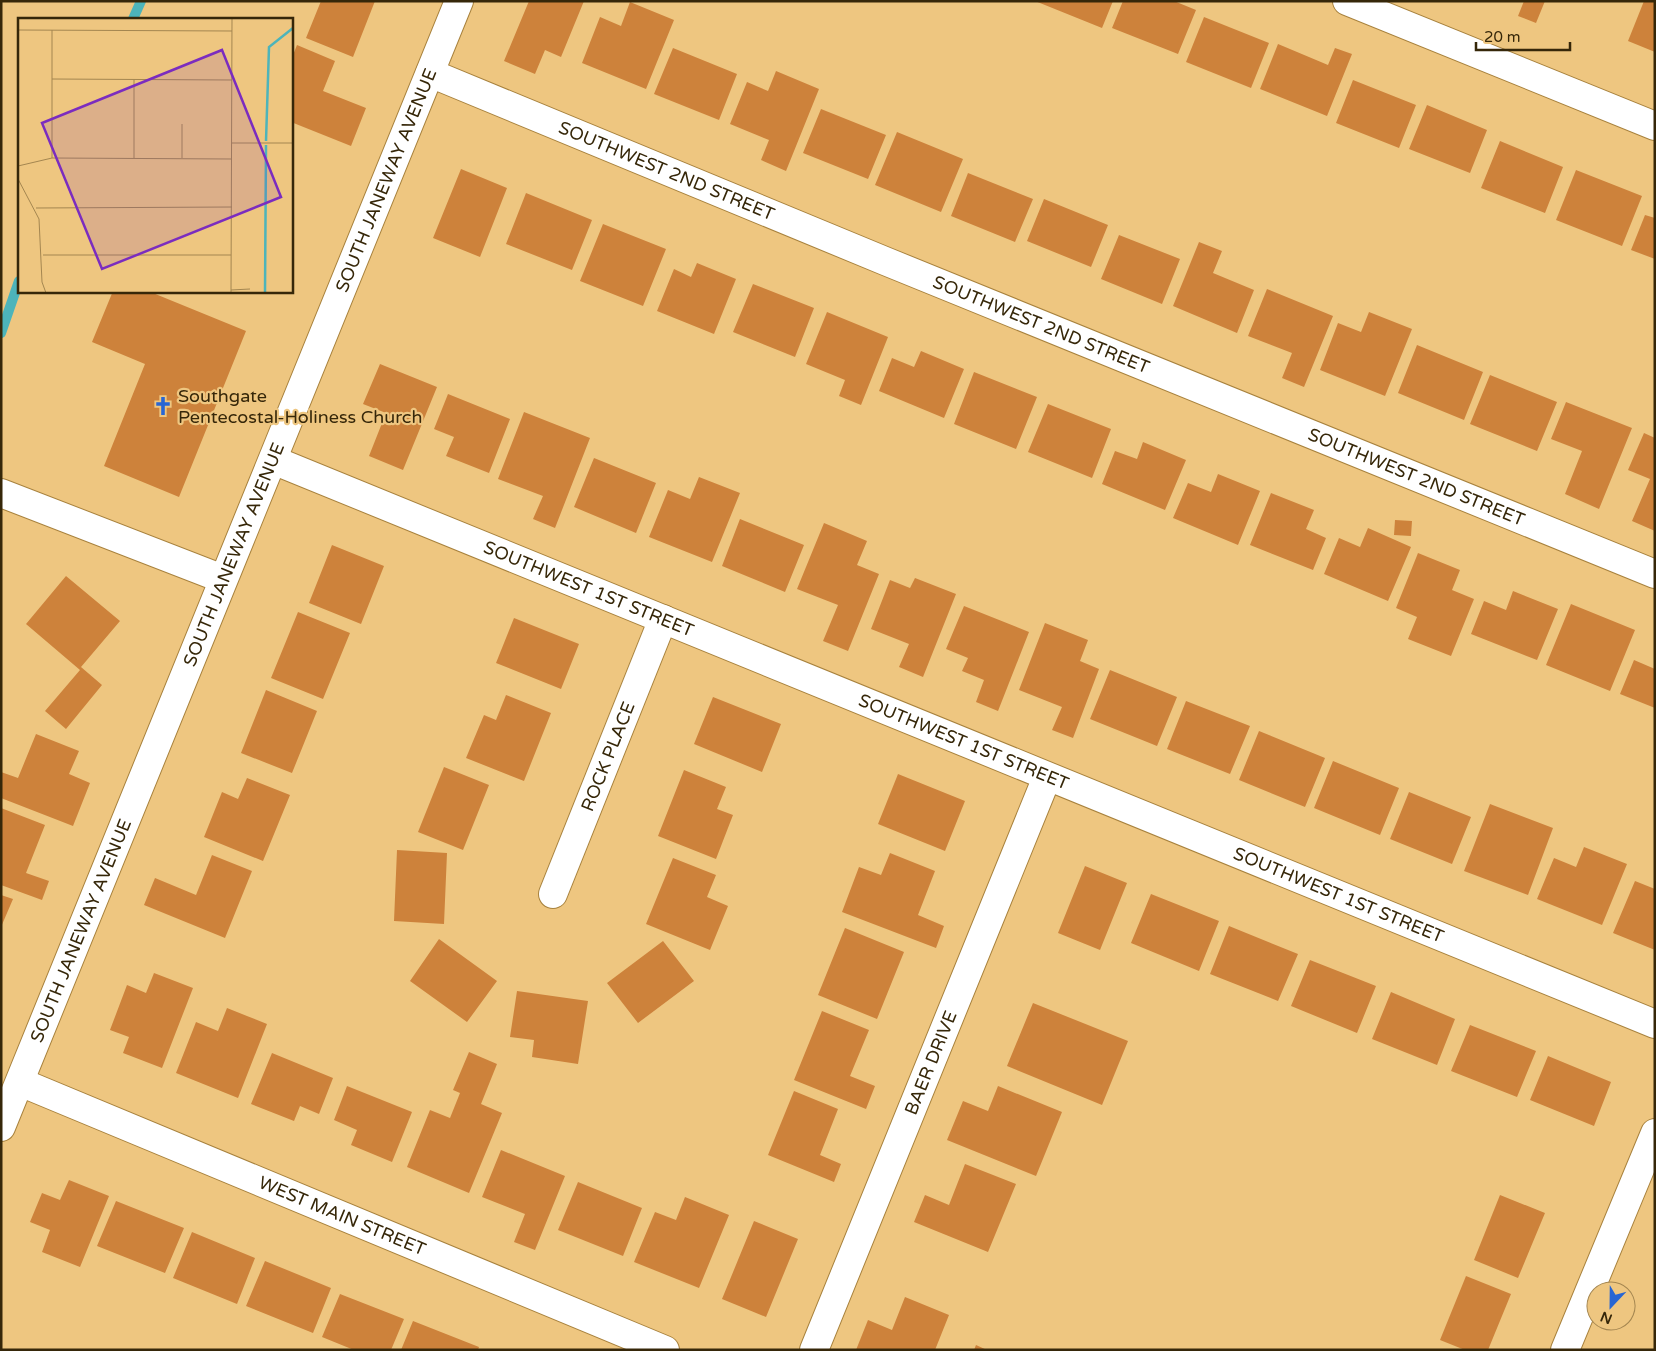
<svg xmlns="http://www.w3.org/2000/svg" width="1656" height="1351" font-family="'Varela Round',sans-serif">
<style>
.lines{fill:none;stroke-linecap:round;stroke-linejoin:round}
.stream{stroke:#4db4ba;stroke-width:10}
.building{fill:#cd823b}
.street-casing{stroke:#a8823d;stroke-width:30}
.secondary-casing{stroke:#a8823d;stroke-width:30}
.street{stroke:#fff;stroke-width:28}
.secondary{stroke:#fff;stroke-width:28}
.labels{text-anchor:middle;stroke-width:4.5;stroke-linejoin:round;paint-order:stroke}
.street-label{font-size:18px;fill:#362709;stroke:#eec680}
.poi-label{font-size:18px;fill:#362709;stroke:#eec680;text-anchor:start}
.inset-river{fill:none;stroke:#4db4ba;stroke-width:2.5}
.inset-road{fill:none;stroke:#a48650;stroke-width:1}
.view{fill:#7b2cbf;fill-opacity:0.15;stroke:#7b2cbf;stroke-width:2.5}
.inset-edge{fill:none;stroke:#362709;stroke-width:2.5}
</style>
<rect width="100%" height="100%" fill="#eec680"/>
<g class="lines">
<!-- stream -->
<path class="stream" d="M133,19L141,1
M1,333L19,281"/>
</g>
<!-- building -->
<path class="building" d="M321,1H375L353,57L306,38Z
M529,1H584L561,57L545,50L535,74L504,61Z
M1035,1H1113L1102,28Z
M1123,1H1174L1196,10L1178,54L1112,28Z
M1524,1H1545L1536,23L1518,16Z
M1644,1H1655V52L1628,41Z
M630,2L674,20L646,89L582,63L600,17L621,26Z
M1204,17L1269,43L1251,88L1186,62Z
M1278,44L1328,65L1335,48L1352,54L1327,116L1260,89Z
M297,45L335,61L323,91L366,108L351,146L291,122V60Z
M673,48L737,74L719,120L654,94Z
M776,71L819,89L786,171L761,160L769,140L730,124L747,82L768,91Z
M1353,80L1416,105L1399,148L1336,123Z
M1427,105L1487,130L1470,173L1409,149Z
M821,109L886,135L868,179L803,153Z
M897,132L963,159L941,212L875,185Z
M1500,141L1563,167L1545,213L1481,188Z
M461,169L507,188L480,257L433,238Z
M1576,170L1642,196L1622,246L1556,220Z
M968,173L1033,199L1015,242L951,216Z
M526,193L592,220L572,270L506,244Z
M1044,199L1108,225L1091,267L1027,241Z
M1645,215L1655,218V259L1631,250Z
M603,224L666,249L643,306L580,281Z
M1119,235L1180,259L1162,304L1101,279Z
M1199,242L1222,251L1213,273L1254,290L1237,333L1173,306Z
M697,263L736,279L714,334L657,311L674,269L691,277Z
M753,284L814,308L795,357L733,332Z
M1267,289L1333,316L1304,387L1282,378L1292,353L1248,336Z
M113,291H148L246,331L179,497L104,466L145,364L92,342Z
M827,312L888,337L861,405L839,396L845,380L806,364Z
M1369,312L1412,329L1385,396L1320,370L1338,323L1361,332Z
M1417,345L1483,372L1464,420L1398,393Z
M921,351L964,369L944,418L879,391L892,358L914,367Z
M380,364L437,387L403,470L369,456L386,413L363,404Z
M974,372L1037,397L1016,449L954,424Z
M1490,375L1557,402L1537,451L1470,424Z
M448,394L510,419L489,473L446,456L454,437L434,429Z
M1566,402L1632,428L1599,509L1565,494L1582,451L1551,439Z
M1048,404L1111,429L1092,478L1028,452Z
M524,412L590,438L555,528L533,519L543,496L498,479Z
M1644,433L1655,438V531L1632,521L1650,479L1628,470Z
M1143,442L1186,460L1165,510L1102,484L1115,451L1137,459Z
M594,458L656,483L636,533L574,507Z
M1218,474L1260,491L1238,545L1173,518L1188,483L1211,492Z
M699,477L740,493L712,562L649,537L668,490L690,499Z
M1271,493L1314,510L1306,529L1326,538L1313,570L1250,545Z
M740,519L804,545L785,592L722,566Z
M1395,520L1412,521L1411,536L1394,535Z
M824,523L867,541L857,565L879,574L848,651L823,641L838,605L797,589Z
M1368,528L1411,547L1388,601L1324,574L1339,538L1360,547Z
M332,545L384,566L361,624L309,603Z
M1418,553L1460,570L1452,590L1474,599L1451,656L1408,639L1417,617L1396,608Z
M66,576L120,621L81,667L102,685L66,729L45,711L80,670L26,624Z
M915,578L956,594L923,677L899,667L909,644L871,629L890,580L910,588Z
M1513,591L1558,609L1537,660L1471,634L1484,601L1506,610Z
M1571,604L1635,630L1610,691L1546,665Z
M964,606L1029,632L998,711L976,702L984,680L962,671L968,658L946,649Z
M298,612L350,633L323,699L271,678Z
M514,618L579,644L561,689L496,663Z
M1045,623L1088,640L1080,661L1099,669L1073,738L1052,730L1062,707L1019,690Z
M1634,660L1655,669V708L1620,694Z
M1110,670L1177,697L1157,746L1090,719Z
M266,690L317,711L292,773L241,753Z
M506,695L551,713L524,781L466,758L484,715L496,720Z
M713,697L781,724L762,772L694,744Z
M1186,701L1250,726L1230,774L1167,749Z
M1259,731L1325,758L1305,807L1239,780Z
M36,734L79,751L69,774L90,783L73,826L1,798V772L18,778Z
M1333,761L1399,788L1380,835L1314,808Z
M444,767L489,785L463,850L418,832Z
M684,770L726,787L717,809L733,815L716,859L658,836Z
M898,774L965,801L945,851L878,824Z
M247,778L290,795L263,861L204,837L222,792L238,799Z
M1409,792L1471,817L1452,864L1390,839Z
M1490,804L1553,828L1528,895L1464,871Z
M1,808L45,825L26,873L49,881L42,900L1,885Z
M1584,847L1627,864L1602,925L1537,899L1554,858L1576,867Z
M397,850L447,853L444,924L394,921Z
M890,853L935,871L918,915L944,926L936,948L842,912L859,867L881,875Z
M212,855L252,871L225,938L144,905L155,878L196,895Z
M673,858L716,875L707,897L728,906L710,950L646,924Z
M1085,866L1127,883L1100,950L1058,933Z
M1635,881L1655,889V950L1613,933Z
M1151,894L1219,921L1199,971L1131,943Z
M1,895L13,899L1,927Z
M1229,926L1298,954L1278,1001L1210,974Z
M845,928L904,952L877,1019L818,995Z
M439,939L497,981L467,1022L410,981Z
M663,941L694,981L638,1023L607,983Z
M1310,960L1376,986L1357,1033L1291,1006Z
M154,973L193,988L162,1068L123,1053L129,1037L110,1030L127,985L146,993Z
M517,991L588,1001L578,1064L532,1057L534,1040L510,1037Z
M1391,992L1455,1019L1437,1065L1372,1039Z
M1033,1003L1128,1041L1102,1105L1007,1066Z
M227,1008L267,1024L238,1098L176,1073L196,1022L218,1031Z
M822,1011L869,1030L850,1076L875,1086L866,1109L794,1080Z
M1470,1025L1536,1051L1517,1097L1451,1071Z
M469,1052L497,1064L481,1104L502,1113L469,1193L407,1167L430,1110L450,1118L460,1093L453,1090Z
M272,1053L333,1078L319,1114L300,1106L294,1121L251,1104Z
M1548,1056L1611,1082L1594,1126L1530,1100Z
M347,1086L412,1112L392,1162L351,1145L357,1130L334,1120Z
M998,1086L1062,1112L1036,1176L947,1140L963,1101L988,1111Z
M794,1091L838,1109L820,1155L841,1164L834,1182L768,1155Z
M501,1150L565,1176L535,1250L514,1242L525,1214L482,1197Z
M965,1164L1016,1184L988,1252L914,1222L925,1195L949,1205Z
M69,1180L109,1196L80,1267L42,1252L50,1230L30,1222L42,1193L60,1200Z
M578,1182L642,1208L623,1256L558,1230Z
M1500,1195L1545,1213L1518,1278L1474,1260Z
M685,1197L729,1215L699,1288L634,1262L655,1212L676,1220Z
M116,1201L184,1228L165,1273L97,1246Z
M754,1221L798,1239L766,1317L722,1299Z
M192,1232L255,1258L237,1304L173,1278Z
M265,1261L331,1288L313,1333L246,1306Z
M1466,1276L1511,1294L1488,1350H1465L1440,1340Z
M340,1294L404,1319L391,1350H354L322,1337Z
M905,1297L949,1315L935,1350H856L868,1320L892,1330Z
M413,1321L479,1347L478,1350H401Z
M976,1345L987,1350H974Z"/>
<g class="lines">
<!-- street casing -->
<g class="street-casing">
<g id="street">
<path d="M1347,1L1655,126"/>
<path id="s1" d="M430,73L885,261L1655,574"/>
<path id="s2" d="M273,460L1655,1024"/>
<path d="M1,493L223,579"/>
<path id="s3" d="M553,894L663,619"/>
<path id="s4" d="M20,1082L665,1350"/>
<path id="s5" d="M814,1350L1047,777"/>
<path d="M1565,1350L1655,1133"/>
</g>
</g>
<!-- secondary casing -->
<g class="secondary-casing">
<g id="secondary">
<path id="s6" d="M1,1127L459,1"/>
</g>
</g>
<!-- street -->
<use href="#street" class="street"/>
<!-- secondary -->
<use href="#secondary" class="secondary"/>
</g>
<!-- icons -->
<defs>
<g id="church-bare" transform="scale(1.5)"><path d="M-1.2-6h2.4v3.5h3.3v2.4h-3.3V6h-2.4V-.1h-3.3v-2.4h3.3Z" fill="#2866d3" stroke="#eec680" stroke-width="2.5" paint-order="stroke"/></g>
</defs>
<g fill-rule="evenodd">
<use href="#church-bare" x="163" y="406"/>
</g>
<g class="labels">
<!-- street labels -->
<g class="street-label">
<text dy="6" stroke="none"><textPath href="#s1" startOffset="256">SOUTHWEST 2ND STREET</textPath></text>
<text dy="6" stroke="none"><textPath href="#s6" startOffset="1022">SOUTH JANEWAY AVENUE</textPath></text>
<text dy="6" stroke="none"><textPath href="#s1" startOffset="661">SOUTHWEST 2ND STREET</textPath></text>
<text dy="6" stroke="none"><textPath href="#s1" startOffset="1066">SOUTHWEST 2ND STREET</textPath></text>
<text dy="6" stroke="none"><textPath href="#s6" startOffset="618">SOUTH JANEWAY AVENUE</textPath></text>
<text dy="6" stroke="none"><textPath href="#s2" startOffset="341">SOUTHWEST 1ST STREET</textPath></text>
<text dy="6" stroke="none"><textPath href="#s2" startOffset="746">SOUTHWEST 1ST STREET</textPath></text>
<text dy="6" stroke="none"><textPath href="#s3" startOffset="148">ROCK PLACE</textPath></text>
<text dy="6" stroke="none"><textPath href="#s2" startOffset="1151">SOUTHWEST 1ST STREET</textPath></text>
<text dy="6" stroke="none"><textPath href="#s6" startOffset="212">SOUTH JANEWAY AVENUE</textPath></text>
<text dy="6" stroke="none"><textPath href="#s5" startOffset="310">BAER DRIVE</textPath></text>
<text dy="6" stroke="none"><textPath href="#s4" startOffset="349">WEST MAIN STREET</textPath></text>
</g>
<!-- poi labels -->
<g class="poi-label">
<text x="178" y="402">Southgate<tspan x="178" dy="21">Pentecostal-Holiness Church</tspan></text>
</g>
</g>
<!-- overview -->
<g transform="translate(18 18)">
<rect width="275" height="275" fill="#eec680"/>
<path class="inset-river" d="M248,123L251,29L275,10M247,275L248,127"/>
<path class="inset-road" d="M0,12L214,13M34,61L214,62M164,106V140M214,125H275M34,140V12M116,140V61M0,148L34,140L214,141M0,161L21,201L24,264L28,275M18,190L214,189M25,237H213M213,272L232,271M213,275L214,0"/>
<path class="view" d="M204,32L263,179L84,251L24,105Z"/>
<rect width="275" height="275" class="inset-edge"/>
</g>
<!-- border -->
<rect width="1656" height="1351" fill="none" stroke="#362709" stroke-width="5"/>
<!-- north arrow -->
<g transform="translate(1611 1306) rotate(202)"><circle r="24" fill="#eec680" stroke="#a48650"/>
<path d="M0-4L9 19L0 12L-9 19Z" fill="#2866d3"/>
<text y="-8" font-size="14" font-weight="bold" text-anchor="middle" fill="#362709">N</text>
</g>
<!-- scale -->
<path d="M1476 42v8h94v-8" fill="none" stroke="#362709" stroke-width="2.5"/>
<text x="1484" y="42" font-size="15" fill="#362709" stroke="#eec680" stroke-width="4" paint-order="stroke">20 m</text>
</svg>
